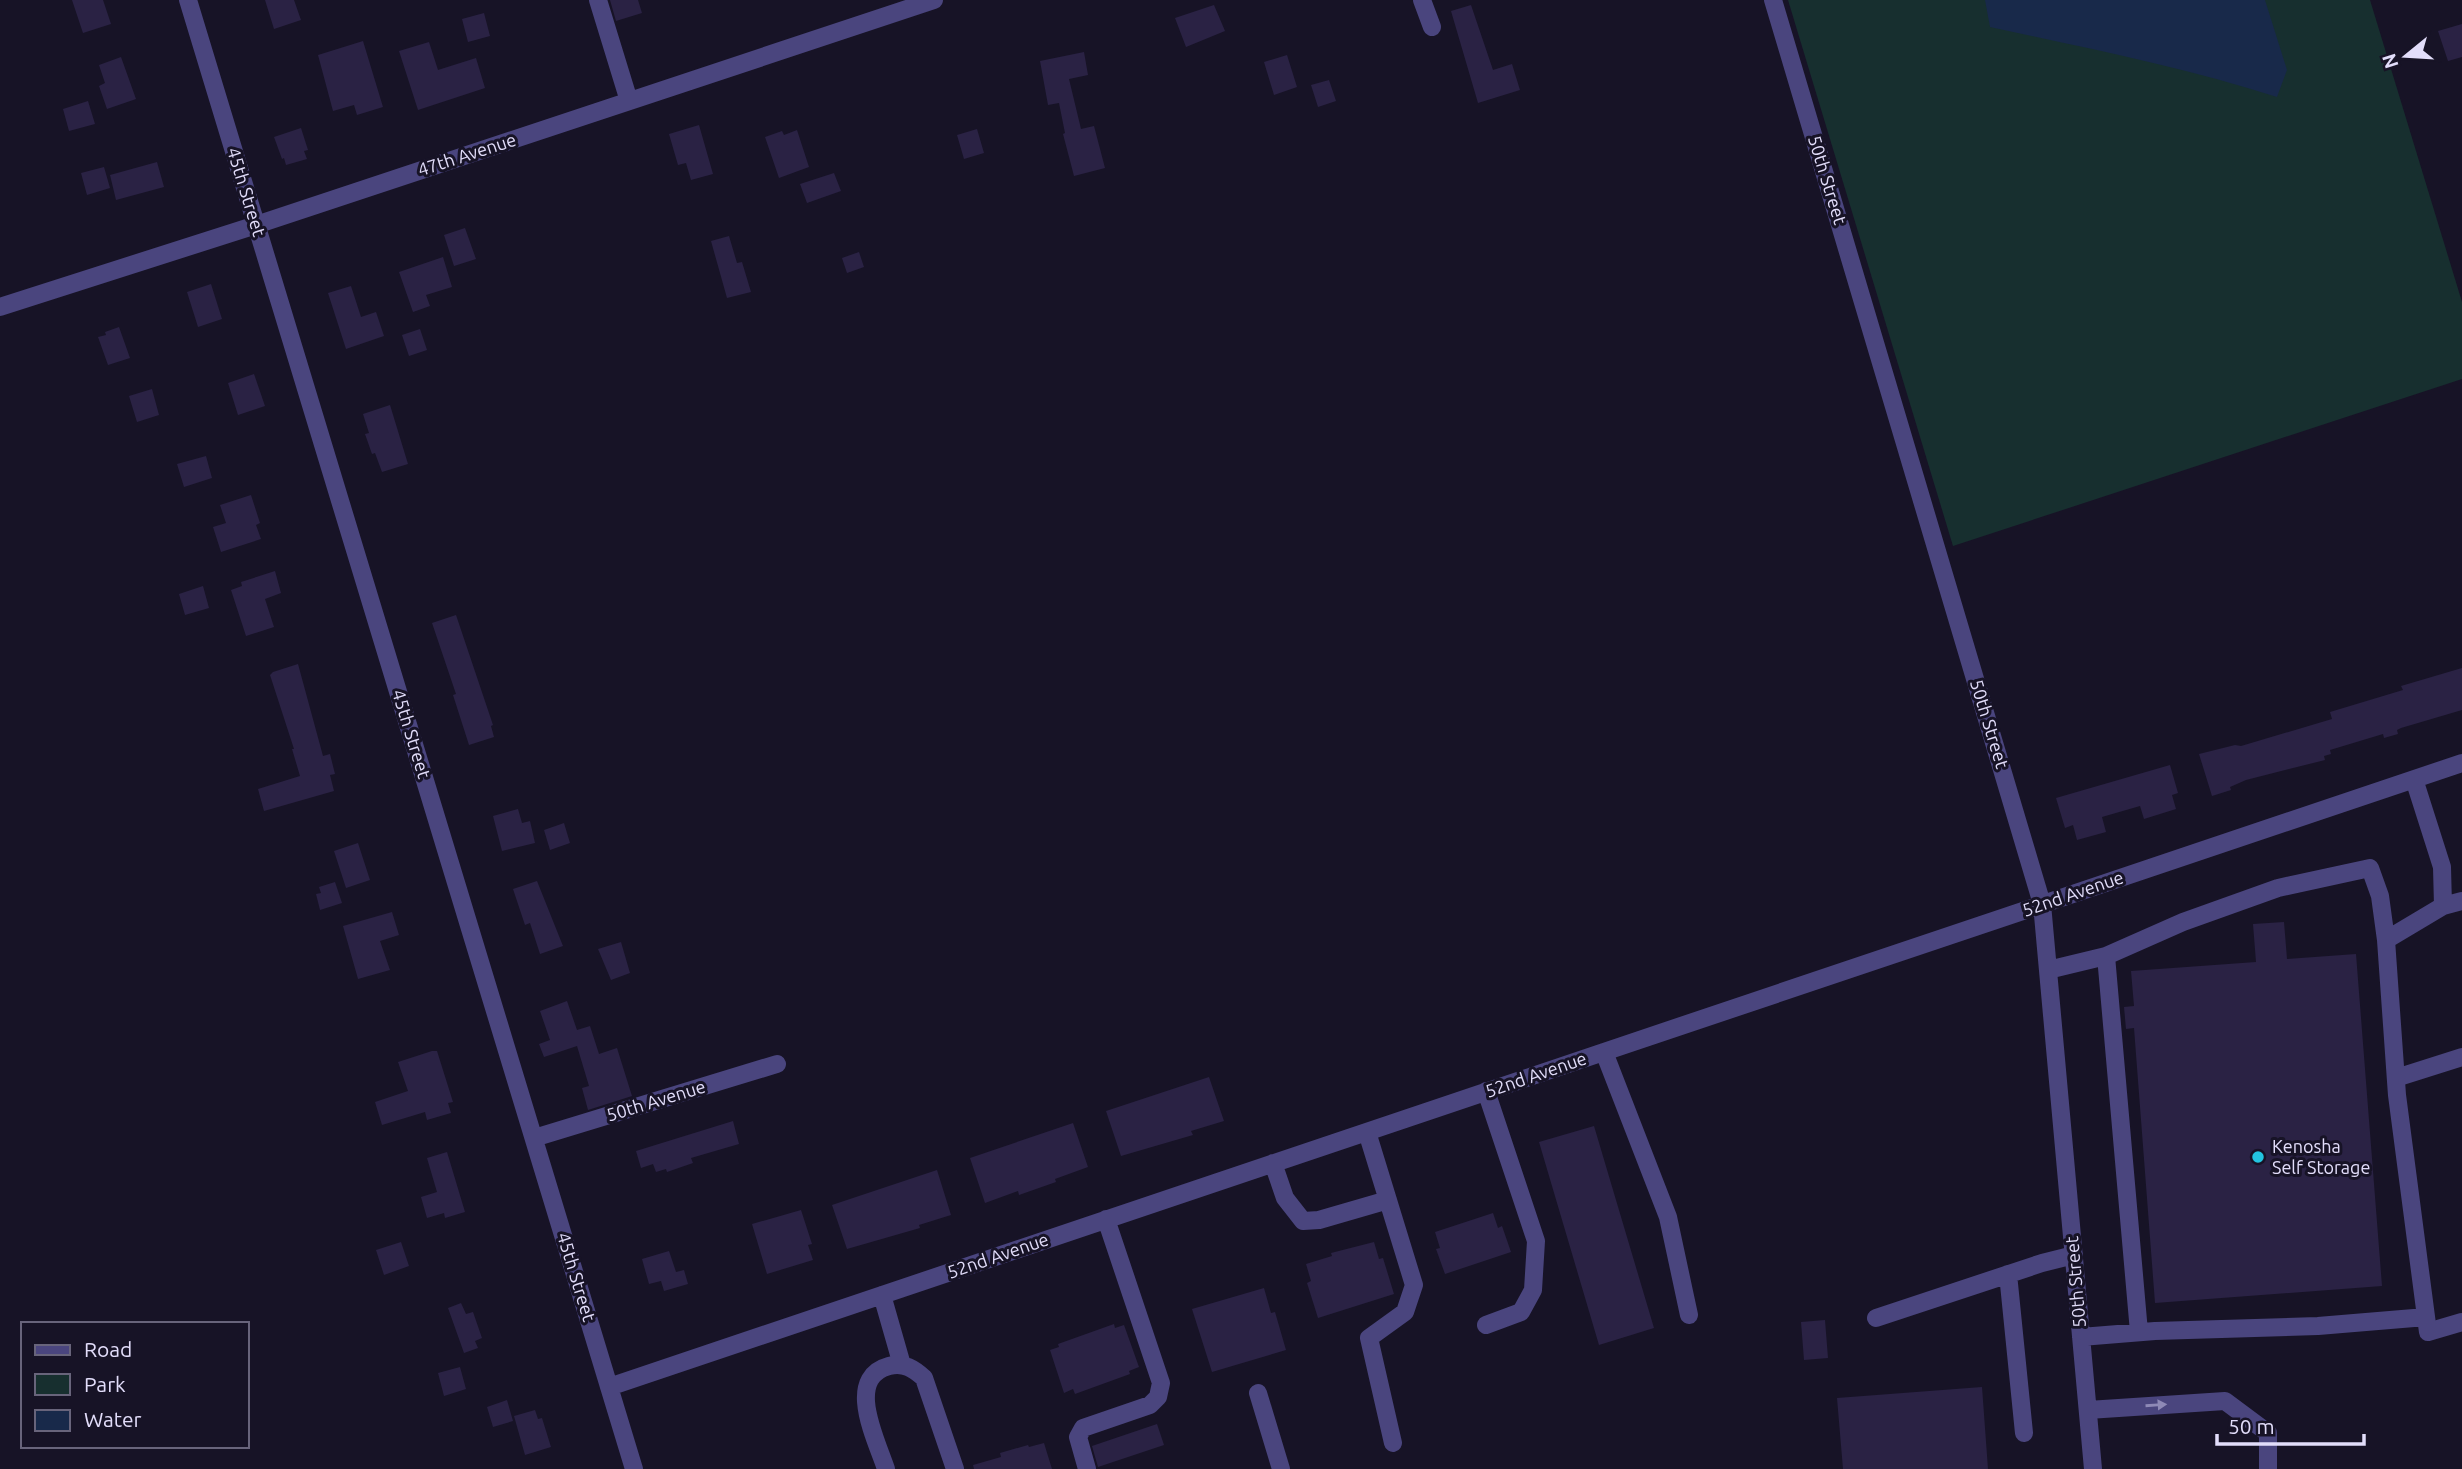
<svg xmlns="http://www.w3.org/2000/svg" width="2462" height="1469" font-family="Ubuntu,sans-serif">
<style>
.green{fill:#172f2f}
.water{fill:#18294a}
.building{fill:#2a2244}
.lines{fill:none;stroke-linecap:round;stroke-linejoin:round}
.minor{stroke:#4a457e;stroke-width:18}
.oneway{fill:#8e89b6}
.poi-dot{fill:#23c4e0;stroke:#171326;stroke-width:2.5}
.labels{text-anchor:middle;stroke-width:6;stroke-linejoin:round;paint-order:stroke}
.street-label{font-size:18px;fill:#e2ddfa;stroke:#171326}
.poi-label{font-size:18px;fill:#e2ddfa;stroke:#171326;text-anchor:start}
</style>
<rect width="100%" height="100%" fill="#171326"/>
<!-- green -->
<path class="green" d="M1788,0H2370L2462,302V379L1953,546Z"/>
<!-- water -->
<path class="water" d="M1985,0H2265L2287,70L2277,97C2183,67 2086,48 1990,27Z"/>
<!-- building -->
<path class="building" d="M72,0H103L111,24L83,33Z
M265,0H294L301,20L274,29Z
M610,0H638L642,13L616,21Z
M1214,5L1225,31L1186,47L1175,18Z
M1471,5L1493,70L1512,64L1520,90L1478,103L1451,11Z
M484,13L490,36L468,42L462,19Z
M2462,24V57L2448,61L2438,31Z
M363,41L383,107L357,115L354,105L333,111L318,55Z
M429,42L438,70L476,58L485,88L418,110L399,51Z
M1084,52L1088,75L1069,79L1081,129L1094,126L1105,168L1074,176L1063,134L1065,133L1059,103L1048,105L1040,61Z
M1287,55L1297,87L1274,95L1264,62Z
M121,57L136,99L107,109L99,86L105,83L99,65Z
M1329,80L1336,101L1318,107L1311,85Z
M88,101L95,124L69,131L63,109Z
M699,125L713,174L691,180L686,163L678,165L669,134Z
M301,128L308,150L304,151L307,159L286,165L284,158L282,159L274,137Z
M977,129L984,153L964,159L957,135Z
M797,130L809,167L779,178L765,137L782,131L784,135Z
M157,162L164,187L116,200L110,175Z
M104,167L110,188L87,195L81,173Z
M834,173L841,191L807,203L800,184Z
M465,228L476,259L454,266L444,235Z
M729,236L737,263L742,262L751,292L727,298L711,241Z
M859,252L864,267L847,273L842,258Z
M443,257L452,287L426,295L430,306L413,312L399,272Z
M211,284L222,319L198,327L187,292Z
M351,286L361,317L376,312L384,336L346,349L328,293Z
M119,327L130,358L108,365L98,337L106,335L105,332Z
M420,329L427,350L409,356L402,335Z
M254,374L265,406L238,415L228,383Z
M152,389L159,415L137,422L129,396Z
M390,405L408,464L382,472L375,453L372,454L365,434L369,433L363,414Z
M206,456L212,478L184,487L177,464Z
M251,495L260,523L256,525L261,539L221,552L213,527L226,523L220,505Z
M275,571L281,593L265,599L274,627L246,636L231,590L242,586L241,582Z
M203,586L209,608L185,615L179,594Z
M456,615L493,725L491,726L494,737L469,745L453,695L456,694L432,623Z
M298,664L323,756L330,754L335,774L330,775L334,791L264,811L258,789L300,776L292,749H294L270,675L273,672Z
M2462,668V710L2401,728L2397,730L2398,734L2384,738L2383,734L2330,750L2331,754L2324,756L2325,760L2246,780L2230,787L2231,790L2212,796L2199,754L2235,745L2241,746L2332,719L2330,712L2403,690L2401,686Z
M2170,765L2178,793L2172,795L2176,809L2144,819L2140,806L2102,817L2106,832L2077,840L2073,825L2065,828L2056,798Z
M518,809L522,823L530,821L535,843L502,851L493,816Z
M564,823L570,843L550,850L544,830Z
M358,843L370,880L346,888L334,851Z
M537,881L563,946L540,954L530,923L525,925L513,889Z
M335,882L342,903L320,910L316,894L321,893L319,887Z
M392,912L399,935L380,941L390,970L358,979L343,926Z
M2284,922L2287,959L2356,954L2382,1286L2155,1303L2134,1028L2126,1029L2124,1007L2134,1006L2131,971L2256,962L2253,924Z
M621,942L630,973L611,980L598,949Z
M567,1001L577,1030L590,1026L599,1054L617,1048L632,1096L588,1110L582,1088L589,1086L577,1046L544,1057L539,1044L550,1040L540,1011Z
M432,1051H437L453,1102L448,1103L451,1113L427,1120L425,1112L382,1125L375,1102L408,1091L398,1062Z
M1209,1077L1224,1121L1191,1131L1193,1135L1121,1156L1106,1111Z
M733,1121L739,1144L691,1158L693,1163L667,1172L666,1169L656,1172L653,1164L641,1168L636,1151Z
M1073,1123L1088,1167L1055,1179L1056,1182L1019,1195L1018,1191L985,1203L970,1158Z
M1594,1126L1654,1328L1599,1345L1539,1142Z
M447,1152L465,1212L445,1218L444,1213L427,1218L421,1197L437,1192L427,1158Z
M937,1170L951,1215L919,1225L920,1228L847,1249L832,1205Z
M801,1210L812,1244L808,1245L813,1260L767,1274L752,1224Z
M1493,1213L1498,1228L1502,1226L1511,1252L1445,1274L1436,1249L1440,1248L1435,1232Z
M401,1242L409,1266L384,1275L376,1250Z
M1374,1242L1379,1259L1383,1258L1394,1294L1318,1318L1307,1283L1311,1281L1306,1264L1332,1256L1331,1253Z
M669,1251L676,1272L684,1270L688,1284L664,1291L661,1281L649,1284L642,1259Z
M1264,1288L1271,1313L1275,1312L1286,1350L1212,1372L1192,1309Z
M461,1303L466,1314L473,1312L482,1338L475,1341L478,1348L464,1353L448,1308Z
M1825,1320L1828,1358L1804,1360L1801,1322Z
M1114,1324L1115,1328L1124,1325L1139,1367L1129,1371L1130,1374L1075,1394L1073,1389L1064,1393L1050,1350L1059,1347L1058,1344Z
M460,1367L466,1389L444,1396L438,1373Z
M1982,1387L1988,1469H1843L1837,1398Z
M507,1400L513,1421L493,1427L487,1407Z
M535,1410L538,1419L542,1418L551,1447L525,1455L514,1416Z
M1157,1424L1164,1445L1098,1467L1092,1446Z
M1044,1443L1052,1469H974L973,1465L1001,1457L1000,1453L1028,1445L1029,1447Z"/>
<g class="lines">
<!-- minor -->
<path class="minor" d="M188,0L634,1469
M598,0L629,101
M1422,0L1432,27
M1773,0L2042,904L2093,1469
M0,307L256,225L934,0
M2414,779L2442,867L2443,906
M2462,901L2443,906L2386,940L2397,1095L2428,1332L2462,1322
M2106,956L2139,1332
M2048,970L2106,956L2183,922L2278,888L2370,868L2380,896L2386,940
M1604,1052L1668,1217L1689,1315
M2396,1078L2462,1057
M1367,1132L1414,1285L1405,1312L1369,1338L1393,1443
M534,1138L777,1064
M1273,1163L1285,1198L1303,1221L1319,1220L1388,1200
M2008,1274L2024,1433
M882,1295L902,1365
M1876,1318L2042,1263L2074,1255
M1486,1325L1521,1312L1533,1290L1536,1241L1486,1091
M2081,1337L2155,1331L2318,1326L2426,1317
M609,1387L2462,763
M1258,1393L1281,1469
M2088,1410L2225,1401L2268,1433V1469
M886,1469C877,1441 844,1378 889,1366C904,1362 914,1369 924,1378L955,1469
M1087,1469L1078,1437L1083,1428L1150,1405L1158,1397L1161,1383L1106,1219"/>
</g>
<!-- one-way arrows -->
<defs><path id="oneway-solid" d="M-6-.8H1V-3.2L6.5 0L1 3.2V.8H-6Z" transform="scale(1.75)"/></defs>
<use class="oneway" href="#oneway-solid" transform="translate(2156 1405) rotate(-4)"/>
<!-- markers -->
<circle class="poi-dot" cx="2258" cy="1157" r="7"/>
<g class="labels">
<!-- street labels -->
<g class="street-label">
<text transform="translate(467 155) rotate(-18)" y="6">47th Avenue</text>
<text transform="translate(1827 180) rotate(73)" y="6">50th Street</text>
<text transform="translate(246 192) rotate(73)" y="6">45th Street</text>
<text transform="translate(1989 724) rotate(73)" y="6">50th Street</text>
<text transform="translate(411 734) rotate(73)" y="6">45th Street</text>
<text transform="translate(2073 894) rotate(-19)" y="6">52nd Avenue</text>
<text transform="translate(1536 1075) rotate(-19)" y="6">52nd Avenue</text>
<text transform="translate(656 1101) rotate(-17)" y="6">50th Avenue</text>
<text transform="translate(998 1256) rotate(-19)" y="6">52nd Avenue</text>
<text transform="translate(576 1277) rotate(73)" y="6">45th Street</text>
<text transform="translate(2076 1282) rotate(-95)" y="6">50th Street</text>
</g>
<!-- poi labels -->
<g class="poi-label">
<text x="2272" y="1153">Kenosha<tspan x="2272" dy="21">Self Storage</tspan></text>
</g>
</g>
<!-- legend -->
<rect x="21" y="1322" width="228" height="126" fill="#171326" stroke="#68647b" stroke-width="2"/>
<rect x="35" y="1345" width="35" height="10" fill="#4a457e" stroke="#68647b" stroke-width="2"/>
<text x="84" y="1357" font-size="21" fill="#e2ddfa">Road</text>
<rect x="35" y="1374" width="35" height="21" fill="#172f2f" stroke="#68647b" stroke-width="2"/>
<text x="84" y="1392" font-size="21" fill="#e2ddfa">Park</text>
<rect x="35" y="1410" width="35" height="21" fill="#18294a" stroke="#68647b" stroke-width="2"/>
<text x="84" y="1427" font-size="21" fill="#e2ddfa">Water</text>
<!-- north arrow -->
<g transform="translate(2406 56) rotate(252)" stroke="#171326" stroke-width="5" paint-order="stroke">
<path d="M0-5L12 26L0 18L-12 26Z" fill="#e2ddfa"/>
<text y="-10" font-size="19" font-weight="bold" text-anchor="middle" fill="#e2ddfa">N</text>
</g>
<!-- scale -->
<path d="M2217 1434v10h147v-10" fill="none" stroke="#e2ddfa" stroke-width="3.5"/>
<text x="2228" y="1434" font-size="21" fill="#e2ddfa" stroke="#171326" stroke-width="5" paint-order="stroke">50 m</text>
</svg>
